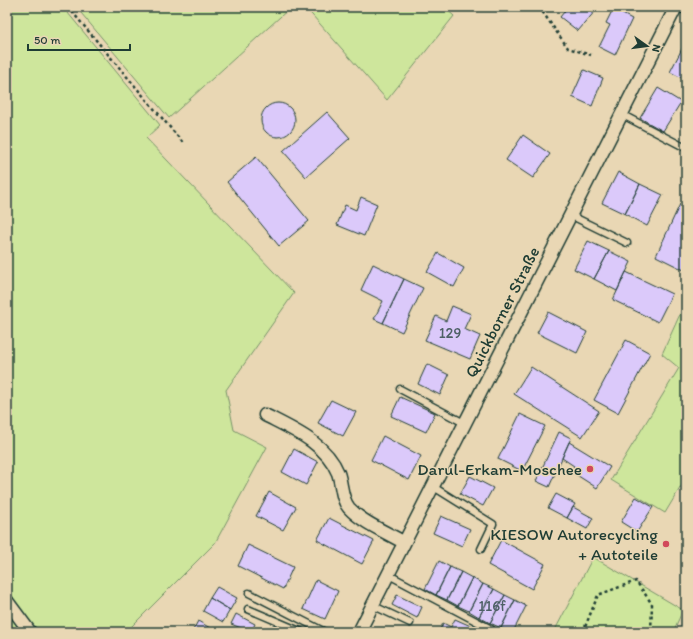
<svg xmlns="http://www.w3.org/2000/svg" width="693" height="639" font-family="Itim,sans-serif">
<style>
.green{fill:#cee69c;stroke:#769268}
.building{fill:#dbc9fa;stroke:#1f3d34}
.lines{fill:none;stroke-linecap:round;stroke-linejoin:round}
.lane-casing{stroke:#1f3d34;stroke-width:9}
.street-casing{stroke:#1f3d34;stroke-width:15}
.path{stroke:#1f3d34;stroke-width:2.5;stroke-dasharray:3 3;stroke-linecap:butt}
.lane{stroke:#e9d7b4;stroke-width:6}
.street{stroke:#e9d7b4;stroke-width:12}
.poi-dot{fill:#d1495b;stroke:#e9d7b4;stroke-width:1.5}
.labels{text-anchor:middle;stroke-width:3;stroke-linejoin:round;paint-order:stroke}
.number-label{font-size:15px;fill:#4e6066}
.street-label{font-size:17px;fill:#1f3d34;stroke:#e9d7b4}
.poi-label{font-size:17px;fill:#1f3d34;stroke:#e9d7b4;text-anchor:end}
</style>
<rect width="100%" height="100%" fill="#e9d7b4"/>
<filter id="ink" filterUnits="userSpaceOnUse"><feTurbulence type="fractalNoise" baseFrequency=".025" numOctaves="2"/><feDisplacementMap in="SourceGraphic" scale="8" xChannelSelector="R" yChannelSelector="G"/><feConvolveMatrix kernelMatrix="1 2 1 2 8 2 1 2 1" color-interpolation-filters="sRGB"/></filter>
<g filter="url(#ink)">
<!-- green -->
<path class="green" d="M7,7H63L160,125L146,138L294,293L226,390L234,430L267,447L215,543L126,632H7Z
M76,7H291L169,118Z
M305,7H444L454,16L387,100Z
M686,301V478L665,513L611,480L679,368L662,354Z
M593,557L683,610L673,632H554Z"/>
<!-- building -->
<path class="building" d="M568,7H592L596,10L578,31L560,17Z
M613,9L632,19L615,55L599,47L610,25L606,23Z
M686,41V80L670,72Z
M584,70L603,78L592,106L572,97Z
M658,88L681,102L663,131L640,118Z
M261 120a17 17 0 1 1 34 0a17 17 0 1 1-34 0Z
M327,112L350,138L306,177L283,151Z
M523,135L550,154L533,178L506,160Z
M256,157L309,221L279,246L227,182Z
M618,172L640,184L625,214L602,203Z
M640,184L663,195L647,226L625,214Z
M361,197L377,204L364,236L337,225L345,205L356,210Z
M680,204L686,207V271L656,256Z
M588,241L609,251L594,279L574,269Z
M609,251L631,262L617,291L594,279Z
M438,253L464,268L454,287L427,272Z
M373,264L404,279L383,323L374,319L383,301L361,290Z
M626,272L672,294L658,322L613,300Z
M404,279L423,288L402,332L383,323Z
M452,306L471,314L464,329L480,336L470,359L425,340L436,316L446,321Z
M548,312L587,332L577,353L537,333Z
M626,340L650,353L618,413L594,400Z
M427,364L449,375L440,395L418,384Z
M531,367L599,411L582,437L514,394Z
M400,397L435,413L426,432L391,416Z
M331,400L356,412L343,436L318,423Z
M520,414L545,426L522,471L498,459Z
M559,432L571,438L549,487L536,481Z
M383,436L421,456L409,480L371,460Z
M569,442L610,467L597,488L572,472L574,466L562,458Z
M294,449L318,462L306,485L282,472Z
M470,476L493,488L483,506L460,494Z
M269,492L296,507L283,530L256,516Z
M556,494L575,504L567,518L548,508Z
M636,497L653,507L637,532L621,522Z
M573,507L593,518L587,529L567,518Z
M441,516L470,529L462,546L433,533Z
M329,518L374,541L362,564L317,540Z
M501,540L545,564L532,589L488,565Z
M248,545L293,567L283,589L238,566Z
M439,561L450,567L436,595L425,589Z
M450,567L461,572L447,600L436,595Z
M461,572L472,578L458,606L447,600Z
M472,578L483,584L469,611L458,606Z
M316,580L338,591L325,619L303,609Z
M483,584L494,589L479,617L469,611Z
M217,587L237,598L230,610L210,598Z
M494,589L505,595L490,623L479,617Z
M397,595L422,607L417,618L392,605Z
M505,595L515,600L501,628L490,623Z
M210,598L230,610L223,622L203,611Z
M515,600L526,606L513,632H508L501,628Z
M236,614L255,624L251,632L231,624Z
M455,619L473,627L471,632H439L443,623L451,627Z
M198,621L217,632H192Z"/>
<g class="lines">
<!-- lane casing -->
<g class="lane-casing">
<path id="lane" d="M621,114L686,148
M570,215L627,243
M400,389L464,423
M432,486L493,524L481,549
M387,574L491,629
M249,593L325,632
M372,605L410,623
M248,609L302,632"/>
</g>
<!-- street casing -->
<g class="street-casing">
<path id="street" d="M685,7L686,8
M265,415C292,429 326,443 338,473C342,484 341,499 349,508C363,523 386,532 403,542
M7,601L30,632
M359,632L676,7"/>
</g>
<!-- path -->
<path class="path" d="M68,7L184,144
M539,7L568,48L591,55
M583,632L598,595L636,581L652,604L651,632"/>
<!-- lane -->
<use href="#lane" class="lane"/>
<!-- street -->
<use href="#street" class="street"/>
</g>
</g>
<!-- markers -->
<g class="poi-dot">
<circle cx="590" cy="469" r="4"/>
<circle cx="666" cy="544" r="4"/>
</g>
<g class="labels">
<!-- number labels -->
<g class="number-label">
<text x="450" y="338">129</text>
<text x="492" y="611">116f</text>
</g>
<!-- street labels -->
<g class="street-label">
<text transform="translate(502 312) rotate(-63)" y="6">Quickborner Straße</text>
</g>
<!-- poi labels -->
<g class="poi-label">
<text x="582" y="475">Darul-Erkam-Moschee</text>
<text x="658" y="540">KIESOW Autorecycling<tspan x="658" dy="20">+ Autoteile</tspan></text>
</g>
</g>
<!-- margin -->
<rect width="693" height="639" fill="none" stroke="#e9d7b4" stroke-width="24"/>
<rect x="12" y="12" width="669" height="615" fill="none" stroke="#1f3d34" stroke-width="1.5" filter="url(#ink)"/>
<!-- north arrow -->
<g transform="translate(647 46) rotate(104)" stroke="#e9d7b4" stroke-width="3" paint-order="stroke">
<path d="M0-3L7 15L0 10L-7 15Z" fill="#1f3d34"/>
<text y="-6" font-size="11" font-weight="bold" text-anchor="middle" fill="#1f3d34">N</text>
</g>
<!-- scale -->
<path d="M28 44v6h102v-6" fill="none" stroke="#1f3d34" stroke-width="2"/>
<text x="34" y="44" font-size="12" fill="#1f3d34" stroke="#e9d7b4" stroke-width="3" paint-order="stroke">50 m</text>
</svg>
